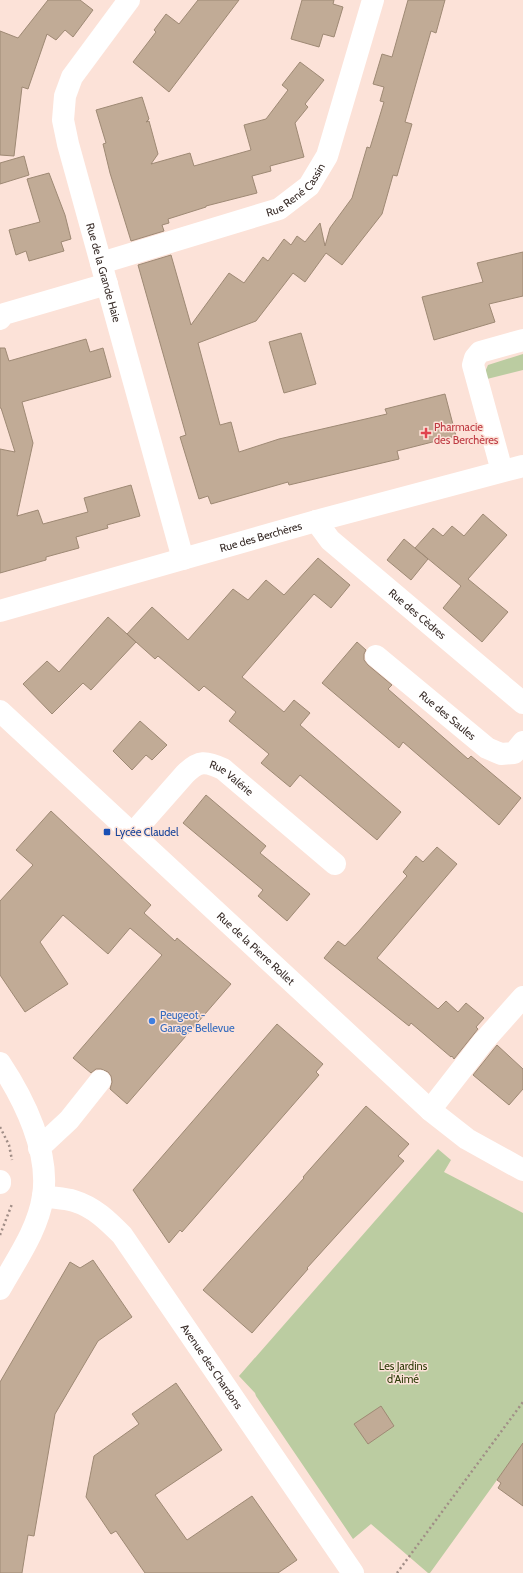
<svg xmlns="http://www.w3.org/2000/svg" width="523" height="1573" font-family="Cabin,sans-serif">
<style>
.green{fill:#bbcca1}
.building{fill:#c1ab96;stroke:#9e8974}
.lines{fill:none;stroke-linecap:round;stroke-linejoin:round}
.path{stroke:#a08d86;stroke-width:2.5;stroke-dasharray:2 3;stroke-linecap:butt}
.minor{stroke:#fff;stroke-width:22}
.health-dot{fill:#e0444e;stroke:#fce2d8;stroke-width:1.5}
.transit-dot{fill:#1a4fb4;stroke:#fce2d8;stroke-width:1.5}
.shop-dot{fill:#3f7fe0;stroke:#fce2d8;stroke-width:1.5}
.labels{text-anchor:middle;stroke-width:3;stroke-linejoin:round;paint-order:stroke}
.street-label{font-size:11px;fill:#392d29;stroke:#fce2d8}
.health-label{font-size:11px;fill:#be3a42;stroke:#fce2d8;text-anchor:start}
.transit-label{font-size:11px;fill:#164399;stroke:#fce2d8;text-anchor:start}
.shop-label{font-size:11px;fill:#366cbe;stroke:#fce2d8;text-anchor:start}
.park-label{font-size:11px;fill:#2c3a07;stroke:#fce2d8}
</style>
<rect width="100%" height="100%" fill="#fce2d8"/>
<!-- green -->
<path class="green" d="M523,354V370L487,379L485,372L488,365Z
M438,1149L451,1160L444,1172L523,1213V1444L430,1573H428L371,1524L353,1539L256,1396L255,1393L239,1376Z"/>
<!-- building -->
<path class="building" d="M48,0H80L93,10L73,37L65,30L56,40L47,34L28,89L22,87L14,156L0,155V31L18,38Z
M198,0H239L169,92L133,62L156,32L154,30L166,14L179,24Z
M302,0H334L333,4L343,7L334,37L323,34L319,47L291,39Z
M408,0H445L436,33L431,31L405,122L412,124L397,176L393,175L382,214L342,265L326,253L305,282L293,273L256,321L198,343L220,425L231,422L239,452L279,439L387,414L385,409L445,394L456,436L397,451L399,459L289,485L288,482L211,504L208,496L199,499L180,437L186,435L138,265L171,255L191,325L229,273L244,283L263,257L268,261L284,239L291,245L297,236L305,242L320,223L325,246L330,228L352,198L367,147L370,148L384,102L380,101L384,87L373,84L382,54L392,57Z
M300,62L324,80L305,104L308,107L295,123L304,157L270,166L271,171L252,176L257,193L206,206V207L168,219L169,223L162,225L164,231L131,241L110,173L103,144L106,143L96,110L142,97L149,119L146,122L149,121L158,154L151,164L190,153L194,166L251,150L244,125L266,119L288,90L282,85Z
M24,156L29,175L0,184V163Z
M49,173L65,215L71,239L61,242L64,251L29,261L26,251L16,255L9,230L40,222L27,179Z
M523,252V296L489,304L495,322L434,340L422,297L483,282L477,263Z
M301,333L316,384L284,393L269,342Z
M86,339L90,352L103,348L111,377L22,402L33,443L17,516L38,510L43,524L88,512L84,498L131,485L140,516L107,525L108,528L76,537L79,548L46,557V560L0,573V449L15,452L1,408H0V348H5L9,361Z
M483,514L507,535L468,579L508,612L482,642L443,608L461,586L415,548L433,528L443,536L452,526L464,536Z
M404,539L428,559L411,580L387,560Z
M318,558L350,585L331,608L314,594L242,677L284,712L294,700L310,713L300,725L401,812L377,840L300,775L290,787L261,763L269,754L229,721L236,712L204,686L199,691L158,656L155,659L127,634L152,607L188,640L233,589L248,600L266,580L284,595Z
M108,617L136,642L91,690L83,683L52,714L23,684L47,661L59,672Z
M357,642L366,650L364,654V660L368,665L392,685L388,689L468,759L471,756L521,798L499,825L403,742L399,748L322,683Z
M140,721L167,745L152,760L146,755L132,770L113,751Z
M206,795L266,846L260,853L310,894L287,921L258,896L263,890L183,823Z
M51,811L151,905L144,913L175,941L177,938L231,984L127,1104L110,1089L112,1082L111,1076L108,1072L101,1069H96L91,1073L73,1058L162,955L130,928L108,954L63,915L40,942L68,984L25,1012L0,975V901L33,865L16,850Z
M437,847L457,864L377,958L438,1009L446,1001L458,1012L466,1003L484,1018L476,1027L478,1029L454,1059L452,1056L451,1057L411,1023L409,1026L324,958L338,941L345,946L359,931L407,876L403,872L416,856L423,862Z
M277,1024L323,1064L316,1072L319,1075L182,1232L180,1230L169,1243L133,1190Z
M497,1045L523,1069V1089L509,1105L473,1075Z
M366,1106L409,1144L398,1156L404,1161L307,1268L308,1269L252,1333L203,1290L304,1178L303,1177Z
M93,1260L132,1317L98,1341L55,1414L34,1536L28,1535L22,1573H0V1382L70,1262L80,1268Z
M176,1383L222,1450L155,1495L187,1540L252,1496L297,1560L278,1573H145L116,1531L111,1534L86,1497L94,1456L139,1424L132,1414Z
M381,1406L394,1426L368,1444L354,1424Z
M523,1443V1506L498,1488L501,1483L497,1480Z"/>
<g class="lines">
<!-- path -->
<path class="path" d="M0,1127L9,1145L12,1160
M0,1235L12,1204
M397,1573L523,1402"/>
<!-- minor -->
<g class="minor">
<path id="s1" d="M129,0L72,77L65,96L63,120L68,144L183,559"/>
<path id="s2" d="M101,263L279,209L309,186L327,156L373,0"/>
<path d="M0,319L4,314L107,284"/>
<path d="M502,471L473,365L475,358L480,352L523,340"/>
<path id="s3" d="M316,521L330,540L523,703"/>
<path id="s4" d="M0,611L316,521L523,466"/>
<path id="s5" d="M376,656L487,748L501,754L514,753L523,742"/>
<path id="s6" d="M0,711L430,1110L467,1139L523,1170"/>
<path id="s7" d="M133,833L185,774C199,760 206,761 223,769L335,864"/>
<path d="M0,1063C24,1099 50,1152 43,1196C38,1230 16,1260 0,1289"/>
<path d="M430,1110L483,1042L523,997"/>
<path d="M39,1148L69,1120L100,1081"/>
<path d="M0,1181V1183"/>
<path id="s8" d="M43,1196C53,1198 64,1198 74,1201C94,1207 108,1221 122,1235L353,1573"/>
</g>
</g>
<!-- markers -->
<path class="health-dot" d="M424 427h4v4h4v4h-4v4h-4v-4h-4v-4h4z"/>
<rect class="transit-dot" x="103" y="828" width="8" height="8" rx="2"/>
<circle class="shop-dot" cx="152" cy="1021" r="4"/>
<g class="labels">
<!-- street labels -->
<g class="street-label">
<text dy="4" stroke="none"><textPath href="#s2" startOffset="211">Rue René Cassin</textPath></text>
<text dy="4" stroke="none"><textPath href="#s1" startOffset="298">Rue de la Grande Haie</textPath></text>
<text dy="4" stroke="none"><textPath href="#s4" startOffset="271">Rue des Berchères</textPath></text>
<text dy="4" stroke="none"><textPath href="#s3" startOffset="138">Rue des Cèdres</textPath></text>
<text dy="4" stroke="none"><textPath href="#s5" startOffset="93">Rue des Saules</textPath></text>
<text dy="4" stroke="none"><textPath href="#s7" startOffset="133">Rue Valérie</textPath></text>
<text dy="4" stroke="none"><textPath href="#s6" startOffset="349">Rue de la Pierre Rollet</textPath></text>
<text dy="4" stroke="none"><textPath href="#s8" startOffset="250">Avenue des Chardons</textPath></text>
</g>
<!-- health labels -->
<g class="health-label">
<text x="434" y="431">Pharmacie<tspan x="434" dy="13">des Berchères</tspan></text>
</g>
<!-- transit labels -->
<g class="transit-label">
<text x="115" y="836">Lycée Claudel</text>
</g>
<!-- shop labels -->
<g class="shop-label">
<text x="160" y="1019">Peugeot -<tspan x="160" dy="13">Garage Bellevue</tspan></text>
</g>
<!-- park labels -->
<g class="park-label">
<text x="403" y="1370">Les Jardins<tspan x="403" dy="13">d'Aimé</tspan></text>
</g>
</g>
</svg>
